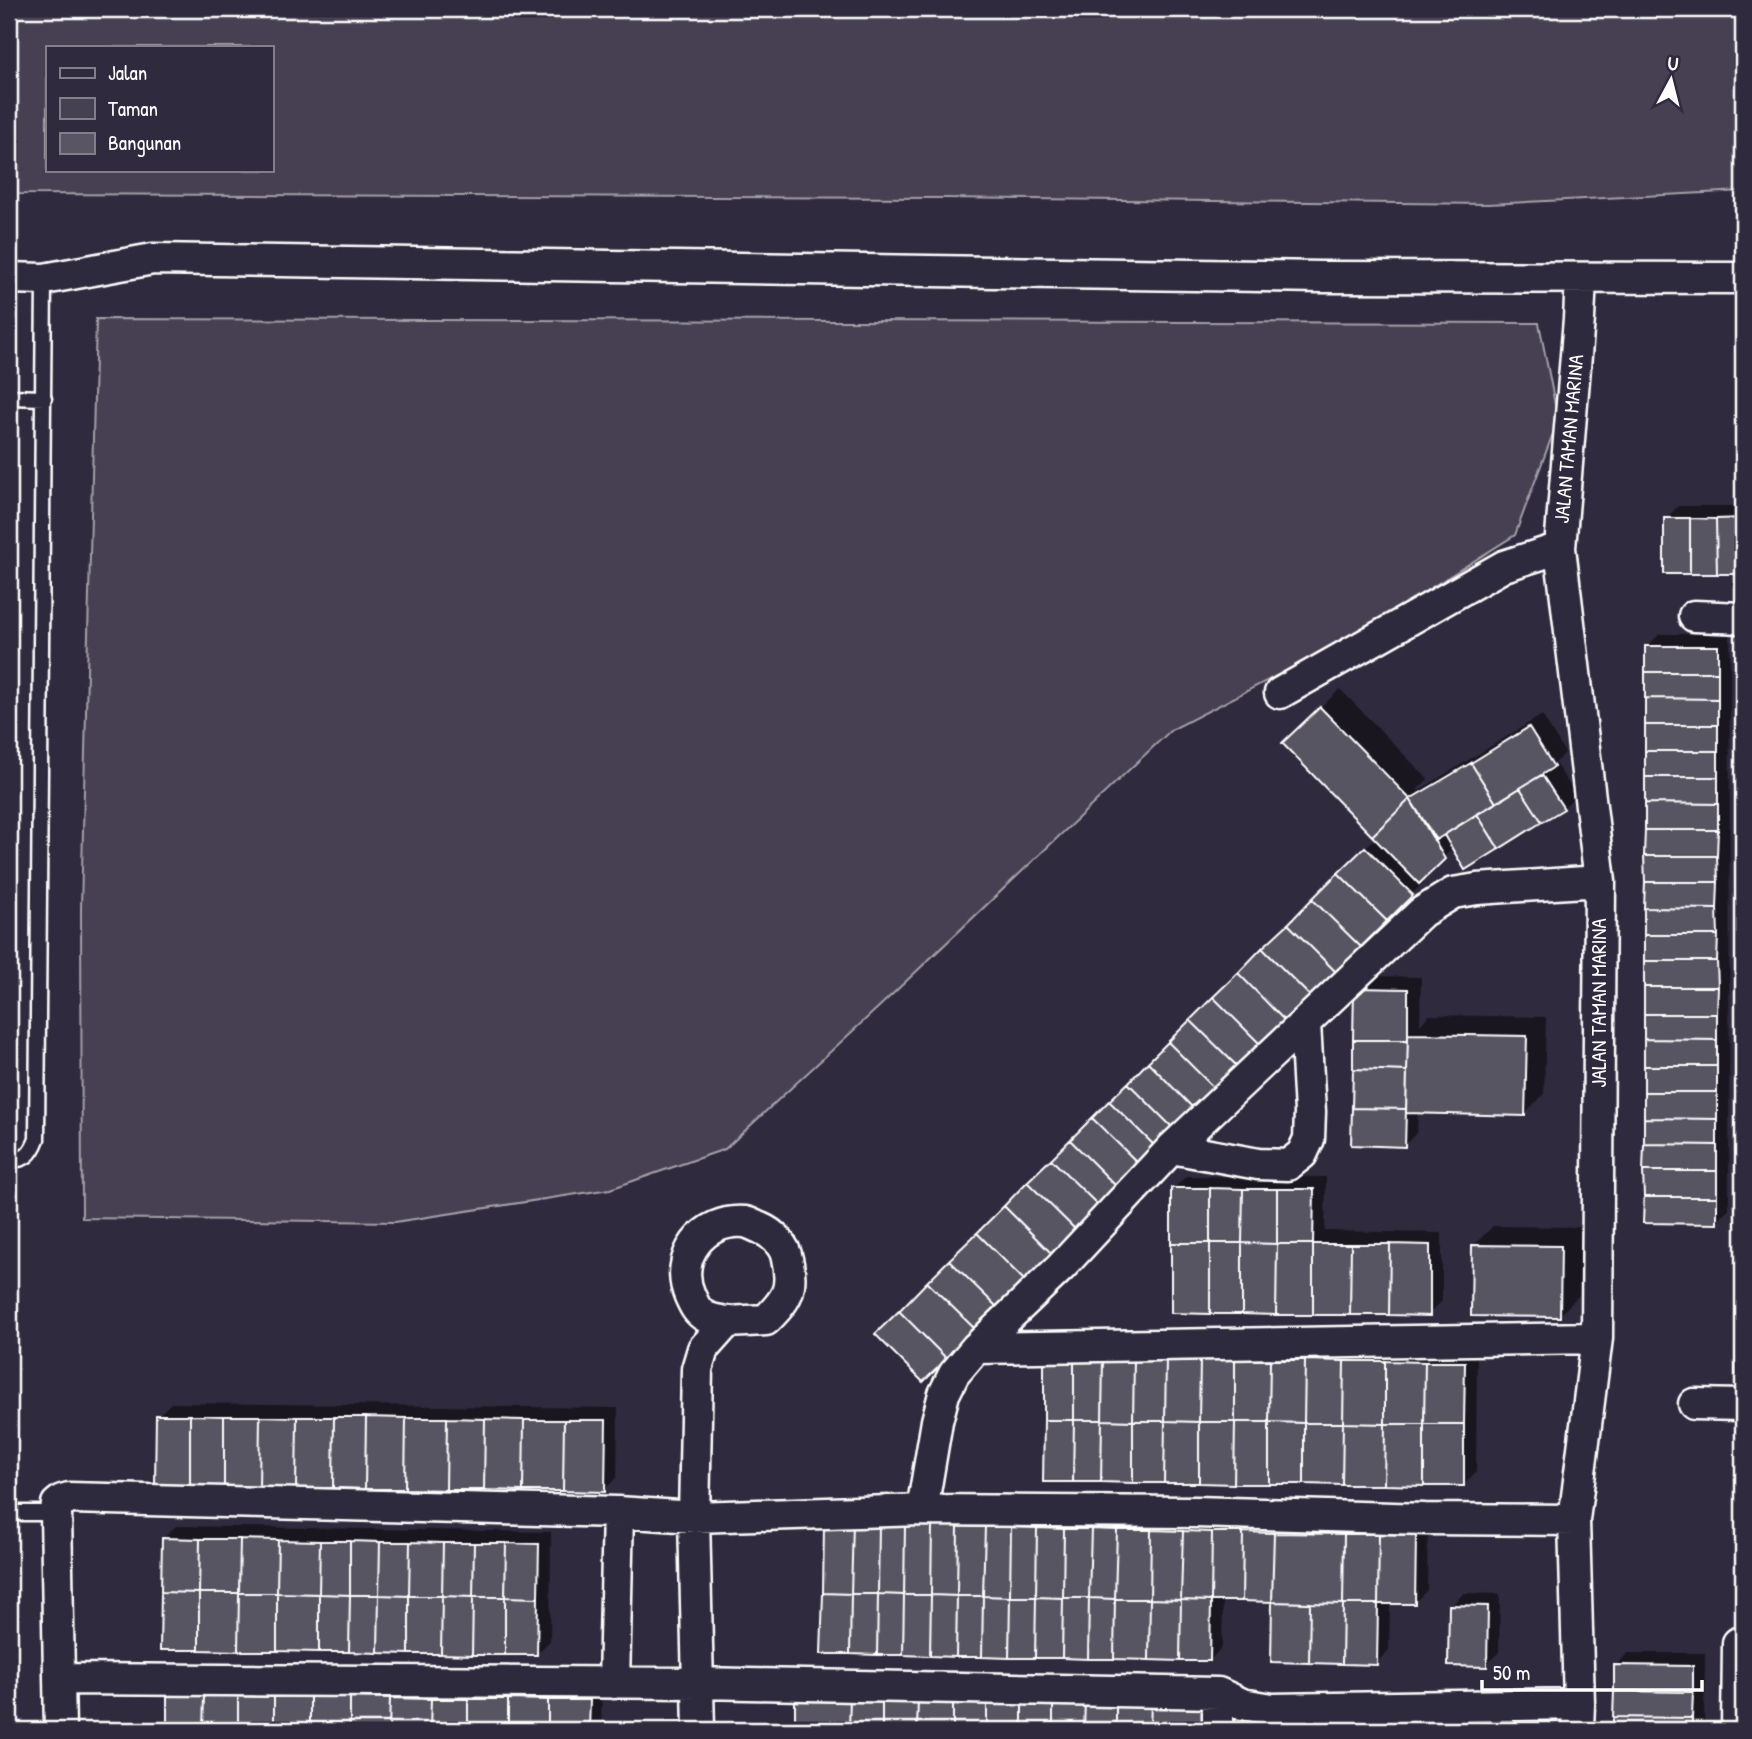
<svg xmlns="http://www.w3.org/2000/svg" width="1752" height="1739" font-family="'Patrick Hand',sans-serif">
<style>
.green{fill:#464152;stroke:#a2a0a8;stroke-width:2;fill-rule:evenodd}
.shadow{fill:#0007}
.building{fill:#595564;stroke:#fff;stroke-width:2}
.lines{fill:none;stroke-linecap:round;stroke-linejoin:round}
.service-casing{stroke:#fff;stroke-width:19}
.minor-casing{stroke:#fff;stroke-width:35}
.service{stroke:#2f2a3d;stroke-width:14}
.minor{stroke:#2f2a3d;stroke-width:30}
.labels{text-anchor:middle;stroke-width:7;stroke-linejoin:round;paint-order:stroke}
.street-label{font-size:21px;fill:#fff;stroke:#2f2a3d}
</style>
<rect width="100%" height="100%" fill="#2f2a3d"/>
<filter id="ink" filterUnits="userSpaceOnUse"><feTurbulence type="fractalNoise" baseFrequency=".0143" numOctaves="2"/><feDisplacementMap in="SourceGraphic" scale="14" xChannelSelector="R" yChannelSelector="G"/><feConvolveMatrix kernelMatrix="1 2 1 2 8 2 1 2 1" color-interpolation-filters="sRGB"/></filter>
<g filter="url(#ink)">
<!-- green -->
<path class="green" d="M9,9H1743V191L1488,204L941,198L9,194ZM47,47H271V170H47Z
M96,319L1539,323L1558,420L1515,535L1359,633L1171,730L881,1005L725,1149L610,1189L395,1222L82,1218L81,909Z"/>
<!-- shadow -->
<path class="shadow" d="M1678,506H1743V572H1666V519Z
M1660,634H1730L1729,1209L1716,1222L1647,646Z
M1340,689L1428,779L1417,790L1418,791L1542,715L1565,753L1555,763L1576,795L1563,808L1453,848L1422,879L1425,881L923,1380L877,1334L1376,837L1284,743Z
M1369,976L1421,977L1420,1025L1429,1015L1546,1017L1544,1094L1525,1114L1418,1112L1417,1132L1405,1145L1356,989Z
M1186,1176L1326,1177L1325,1231L1442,1233V1301L1429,1314L1173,1189Z
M1493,1226L1580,1227L1579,1295L1560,1315L1473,1246Z
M1059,1346L1477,1350L1476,1472L1463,1485Z
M171,1403L618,1408L617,1477L604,1490L158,1416Z
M1428,1523L1427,1590L1414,1603L1390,1602L1389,1650L1376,1663L1277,1600L1223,1599L1222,1647L1210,1660L826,1524Z
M176,1526L551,1532L550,1641L537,1653L163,1539Z
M1464,1593L1500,1594L1499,1652L1486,1665L1451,1606Z
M1628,1653H1705L1704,1730H1615L1616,1665Z
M181,1683L602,1688L601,1730H168L169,1696Z
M797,1698L1217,1730H796Z
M1279,1725L1550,1728V1730H1273Z"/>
<!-- building -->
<path class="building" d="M1664,518H1690V574H1664Z
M1690,518L1716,519L1717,574H1690Z
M1743,518V574H1717L1716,519Z
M1645,646H1718V672H1645Z
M1645,672H1718V699L1645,698Z
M1645,698L1718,699V725H1645Z
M1320,707L1410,799L1372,836L1282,743Z
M1645,725H1718V751H1645Z
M1529,727L1554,767L1496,803L1471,763Z
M1645,751H1718V777H1645Z
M1471,763L1496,803L1436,840L1410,799Z
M1542,775L1564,809L1542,822L1520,788Z
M1645,777H1718V804L1645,803Z
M1520,788L1542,822L1499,849L1477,814Z
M1410,799L1445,859L1419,884L1372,836Z
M1645,803L1718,804V830H1645Z
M1477,814L1499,849L1465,870L1444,835Z
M1645,830H1718L1717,856H1644Z
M1365,847L1413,895L1387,921L1338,873Z
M1644,856H1717L1718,882H1645Z
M1338,873L1387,921L1361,947L1312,899Z
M1645,882H1718L1717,909L1644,908Z
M1312,899L1361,947L1336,972L1288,924Z
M1644,908L1717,909L1718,935H1644Z
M1288,924L1336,972L1311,997L1262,948Z
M1644,935H1718L1717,961H1644Z
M1262,948L1311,997L1286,1022L1238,973Z
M1644,961H1717L1718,987H1644Z
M1238,973L1286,1022L1262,1046L1213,997Z
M1644,987H1718L1717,1014H1644Z
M1354,988L1408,989V1040H1353Z
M1213,997L1262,1046L1239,1068L1190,1020Z
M1644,1014H1717V1040L1644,1039Z
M1190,1020L1239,1068L1217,1091L1168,1042Z
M1408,1034L1527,1036L1525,1116L1406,1113Z
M1644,1039L1717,1040V1066H1644Z
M1353,1040H1408L1407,1071L1353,1069Z
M1168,1042L1217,1091L1196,1111L1148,1062Z
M1148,1062L1196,1111L1176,1131L1128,1083Z
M1644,1066H1717V1092H1644Z
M1353,1069L1407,1071L1406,1109L1352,1108Z
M1128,1083L1176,1131L1158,1149L1109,1101Z
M1644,1092H1717V1119L1644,1118Z
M1109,1101L1158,1149L1141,1166L1092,1118Z
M1352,1108L1406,1109L1405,1147L1351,1145Z
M1092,1118L1141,1166L1118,1188L1070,1140Z
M1644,1118L1717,1119V1145L1644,1144Z
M1070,1140L1118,1188L1100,1207L1051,1159Z
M1644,1144L1717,1145V1171H1643Z
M1051,1159L1100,1207L1076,1230L1027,1182Z
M1643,1171H1717V1197H1644Z
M1027,1182L1076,1230L1052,1254L1004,1206Z
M1171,1188H1210V1243H1171Z
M1210,1188L1243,1189L1242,1243H1210Z
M1243,1189H1277V1244L1242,1243Z
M1277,1189H1314L1313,1244H1277Z
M1644,1197H1717V1224L1643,1223Z
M1004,1206L1052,1254L1025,1281L977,1233Z
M977,1233L1025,1281L998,1308L949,1260Z
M1171,1243H1210V1314L1171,1313Z
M1210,1243H1242V1314H1210Z
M1242,1243L1277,1244L1276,1315L1242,1314Z
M1277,1244H1313V1315H1276Z
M1313,1244H1351L1350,1315H1313Z
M1351,1244H1390L1389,1315H1350Z
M1390,1244L1430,1245V1316L1389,1315Z
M1472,1245L1561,1246L1560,1317L1471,1316Z
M949,1260L998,1308L976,1330L927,1282Z
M927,1282L976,1330L947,1359L899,1311Z
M899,1311L947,1359L923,1382L875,1334Z
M1738,1319L1743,1320V1375H1736Z
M1044,1358H1074V1420H1044Z
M1074,1358H1103L1102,1420H1074Z
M1103,1358L1134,1359L1133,1421L1102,1420Z
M1134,1359H1166L1165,1421H1133Z
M1166,1359H1200L1199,1422L1165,1421Z
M1200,1359L1235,1360V1422H1199Z
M1235,1360H1270L1269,1422H1235Z
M1270,1360H1305L1304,1423L1269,1422Z
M1305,1360L1344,1361L1343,1423H1304Z
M1344,1361H1385V1424L1343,1423Z
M1385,1361L1425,1362L1424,1424H1385Z
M1425,1362H1465L1464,1424H1424Z
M156,1415H190V1487L155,1486Z
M190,1415L224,1416V1487H190Z
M224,1416H260L259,1488L224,1487Z
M260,1416L297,1417L296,1488H259Z
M297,1417H334L333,1488H296Z
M334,1417H366L365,1489L333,1488Z
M366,1417L406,1418L405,1489H365Z
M406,1418H447L446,1490L405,1489Z
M447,1418L485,1419L484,1490H446Z
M485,1419L524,1420L523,1491L484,1490Z
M524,1420H564L563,1491H523Z
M564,1420H606L605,1492L563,1491Z
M1044,1420H1074L1073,1482H1043Z
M1074,1420H1102L1101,1482H1073Z
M1102,1420L1133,1421V1483L1101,1482Z
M1133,1421H1165L1164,1483H1133Z
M1165,1421L1199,1422V1483H1164Z
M1199,1422H1235L1234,1484L1199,1483Z
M1235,1422H1269V1484H1234Z
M1269,1422L1304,1423V1484H1269Z
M1304,1423H1343L1342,1485L1304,1484Z
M1343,1423L1385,1424L1384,1485H1342Z
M1385,1424H1424V1486L1384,1485Z
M1424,1424H1464V1486H1424Z
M824,1524H853L851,1594L823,1593Z
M853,1524L879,1525L878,1594H851Z
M879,1525H905L904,1595L878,1594Z
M905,1525L932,1526L931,1595H904Z
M932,1526H958L957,1596L931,1595Z
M958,1526L985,1527L983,1596H957Z
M985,1527H1011L1010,1597L983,1596Z
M1011,1527L1037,1528L1036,1597H1010Z
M1037,1528L1064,1529L1063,1598L1036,1597Z
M1064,1529H1091L1089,1598H1063Z
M1091,1529L1117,1530L1115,1599L1089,1598Z
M1117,1530H1151L1150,1599H1115Z
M1151,1530L1183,1531L1181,1600L1150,1599Z
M1183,1531L1212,1532L1211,1601L1181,1600Z
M1212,1532H1243L1242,1601H1211Z
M1243,1532L1274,1533L1272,1602L1242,1601Z
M1274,1533L1344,1534L1343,1604L1272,1602Z
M1344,1534H1379L1378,1604H1343Z
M1379,1534L1416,1535L1415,1604H1378Z
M162,1538L200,1539L199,1593L161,1592Z
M200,1539H240L239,1593H199Z
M240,1539L278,1540L277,1593H239Z
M278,1540L320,1541L319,1594L277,1593Z
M320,1541H350V1595L319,1594Z
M350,1541L380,1542L379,1595H350Z
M380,1542H410L409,1596L379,1595Z
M410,1542L443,1543L442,1596H409Z
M443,1543H474L473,1597L442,1596Z
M474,1543H506L505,1597H473Z
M506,1543L539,1544L538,1598L505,1597Z
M161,1592L199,1593V1650H160Z
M199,1593H239L238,1651L199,1650Z
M239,1593H277V1651H238Z
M277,1593L319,1594V1652L277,1651Z
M823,1593L851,1594L850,1654H821Z
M319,1594L350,1595L349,1652H319Z
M851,1594H878L877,1655L850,1654Z
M878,1594L904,1595L903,1655H877Z
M350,1595H379L378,1653L349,1652Z
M379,1595L409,1596V1654L378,1653Z
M904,1595H931L930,1656L903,1655Z
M931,1595L957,1596L956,1657L930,1656Z
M409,1596H442L441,1654H409Z
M442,1596L473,1597L472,1655L441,1654Z
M957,1596H983L982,1657H956Z
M983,1596L1010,1597L1009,1658L982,1657Z
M473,1597H505V1655H472Z
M505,1597L538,1598L537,1655H505Z
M1010,1597H1036L1035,1658H1009Z
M1036,1597L1063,1598L1062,1658H1035Z
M1063,1598H1089L1088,1659L1062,1658Z
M1089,1598L1115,1599L1114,1659H1088Z
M1115,1599H1150L1149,1660L1114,1659Z
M1150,1599L1181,1600L1180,1661L1149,1660Z
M1181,1600L1211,1601L1210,1661H1180Z
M1272,1602L1310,1603L1309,1663L1271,1662Z
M1310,1603L1343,1604L1342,1664L1309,1663Z
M1343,1604H1378L1377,1665L1342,1664Z
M1449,1605L1488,1606L1487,1667L1448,1666Z
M1614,1665L1693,1666V1692L1614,1691Z
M1614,1691L1693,1692L1692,1718L1613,1717Z
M167,1695L204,1696L203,1730H167Z
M204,1696H238V1730H203Z
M238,1696L274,1697V1730H238Z
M274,1697H310V1730H274Z
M310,1697H350V1730H310Z
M350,1697L390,1698L389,1730H350Z
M390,1698L431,1699L430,1730H389Z
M795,1698H850L849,1730H795Z
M850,1698L882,1699V1730H849Z
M431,1699H468V1730H430Z
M468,1699H508V1730H468Z
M508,1699L548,1700V1730H508Z
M882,1699H918L917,1730H882Z
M918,1699L953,1700V1730H917Z
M548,1700H590L589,1730H548Z
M953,1700L987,1701V1730H953Z
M987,1701H1022V1730H987Z
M1022,1701H1053V1730H1022Z
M1053,1701L1085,1702L1084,1730H1053Z
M1085,1702H1116V1730H1084Z
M1116,1702L1151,1703L1150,1730H1116Z
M1151,1703H1206L1205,1730H1150Z
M1613,1717L1692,1718V1730H1613Z"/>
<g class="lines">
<!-- service casing -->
<g class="service-casing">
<path id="service" d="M9,397L44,398
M9,1160C25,1160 31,1155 37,1139L44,279
M9,1513H56"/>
</g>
<!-- minor casing -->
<g class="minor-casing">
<path id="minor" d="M9,278L44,279L153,259L1321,277L1743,278
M1694,616L1743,618
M1280,693L1504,566L1560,548
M1172,1148L1258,1164L1288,1165L1302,1154L1309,1139L1310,1112L1305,1023
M976,1348L1597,1338
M1694,1404L1743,1405
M922,1510L937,1421L944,1394L954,1374L976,1348L1061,1267L1172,1148L1422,912L1453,893L1477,889L1600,881
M61,1679L699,1683L1218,1693L1242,1704L1272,1709L1579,1704
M614,1683L618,1512
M60,1730L56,1513L57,1504L62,1500L69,1498L618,1512L694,1517L922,1510L1195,1512L1425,1519L1574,1520
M699,1730L694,1517L697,1369L703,1349L727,1322L766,1320C787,1299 794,1289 787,1259C785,1245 772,1233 760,1228C755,1226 750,1223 745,1222C703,1218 673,1258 690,1296C694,1305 697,1312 706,1317C712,1320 720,1321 727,1322
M1218,1730V1693
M1578,1730L1579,1704L1574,1520L1597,1338L1600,881L1560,548L1579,319L1581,278
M1737,1730L1738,1643"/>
</g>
<!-- service -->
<use href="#service" class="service"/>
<!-- minor -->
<use href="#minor" class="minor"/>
</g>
</g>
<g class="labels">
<!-- street labels -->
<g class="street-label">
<text transform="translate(1569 439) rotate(-85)" y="7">JALAN TAMAN MARINA</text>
<text transform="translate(1599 1003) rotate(-90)" y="7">JALAN TAMAN MARINA</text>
</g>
</g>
<!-- margin -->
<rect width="1752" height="1739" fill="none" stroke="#2f2a3d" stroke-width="35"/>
<rect x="18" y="18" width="1717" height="1704" fill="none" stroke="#fff" stroke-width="2.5" filter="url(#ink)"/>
<!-- legend -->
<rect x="46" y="46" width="228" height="126" fill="#2f2a3d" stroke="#827f8b" stroke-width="2"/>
<rect x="60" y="68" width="35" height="10" fill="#2f2a3d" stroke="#827f8b" stroke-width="2"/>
<text x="108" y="80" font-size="21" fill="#ffffff">Jalan</text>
<rect x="60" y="98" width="35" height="21" fill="#464152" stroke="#827f8b" stroke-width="2"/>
<text x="108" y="116" font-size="21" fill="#ffffff">Taman</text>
<rect x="60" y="133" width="35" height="21" fill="#595564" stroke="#827f8b" stroke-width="2"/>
<text x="108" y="150" font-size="21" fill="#ffffff">Bangunan</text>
<!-- north arrow -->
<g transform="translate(1671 80) rotate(7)" stroke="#2f2a3d" stroke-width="5" paint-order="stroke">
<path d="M0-5L12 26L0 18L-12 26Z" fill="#ffffff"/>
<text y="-10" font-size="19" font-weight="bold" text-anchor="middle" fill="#ffffff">U</text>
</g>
<!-- scale -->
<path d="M1482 1680v10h220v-10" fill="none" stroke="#ffffff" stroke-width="3.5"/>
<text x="1493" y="1680" font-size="21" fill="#ffffff" stroke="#2f2a3d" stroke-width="5" paint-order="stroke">50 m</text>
</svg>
